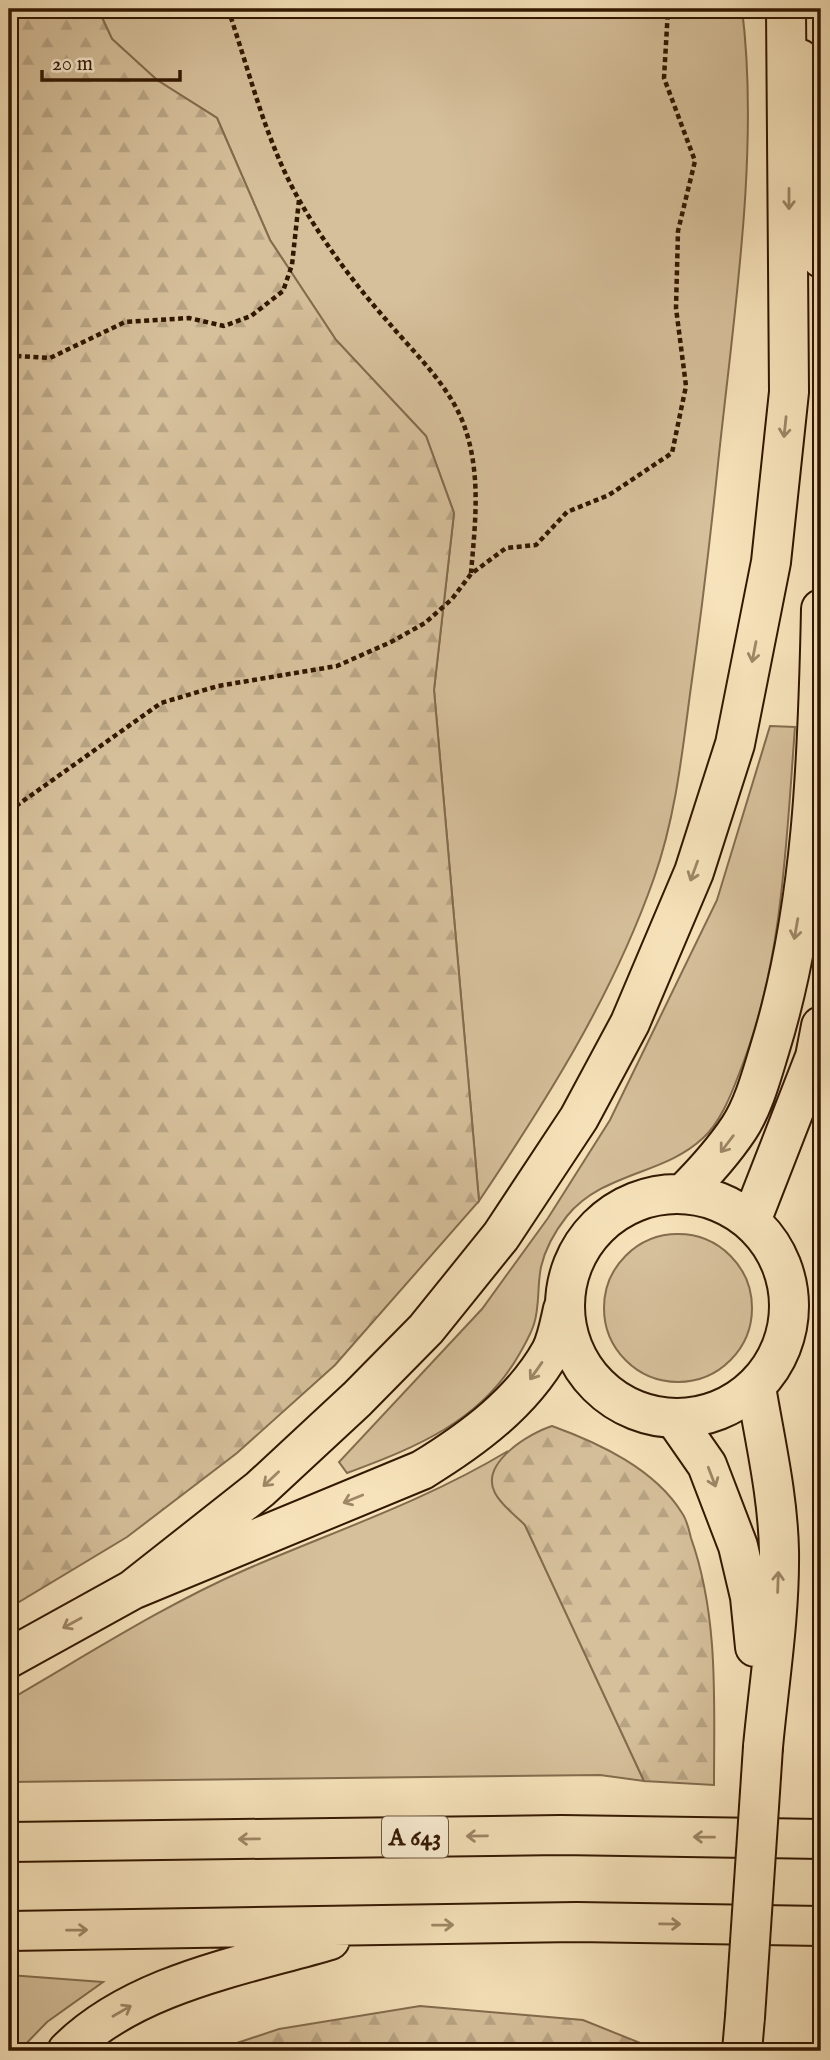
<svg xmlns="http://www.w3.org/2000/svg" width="830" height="2060" font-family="'IM FELL English',serif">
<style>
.grass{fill:#d6c09b;stroke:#846c4e;stroke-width:2}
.forest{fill:url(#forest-firs);stroke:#846c4e;stroke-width:2}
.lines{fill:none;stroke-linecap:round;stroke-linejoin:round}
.primary-casing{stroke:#321700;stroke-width:42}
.highway-casing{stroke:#321700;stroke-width:42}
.path{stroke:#321700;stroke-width:4.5;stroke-dasharray:5 3.5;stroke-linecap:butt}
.primary{stroke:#f7e3bb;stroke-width:38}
.highway{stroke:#f7e3bb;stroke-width:38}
.highway-bridge-casing{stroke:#321700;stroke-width:42;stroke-linecap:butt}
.highway-bridge{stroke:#f7e3bb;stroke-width:38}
.oneway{stroke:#9e8767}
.labels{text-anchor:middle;stroke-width:7;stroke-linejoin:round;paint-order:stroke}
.shield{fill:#faedd3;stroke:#6e573f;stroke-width:2}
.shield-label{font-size:24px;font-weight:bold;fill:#321700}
</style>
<defs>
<pattern id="forest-firs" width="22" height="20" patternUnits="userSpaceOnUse" patternTransform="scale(1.75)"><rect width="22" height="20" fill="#d6c09b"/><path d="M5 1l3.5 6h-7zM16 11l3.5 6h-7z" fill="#b8a484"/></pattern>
</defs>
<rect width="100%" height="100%" fill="#f7e3bb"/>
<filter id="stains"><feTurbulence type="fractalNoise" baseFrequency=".00286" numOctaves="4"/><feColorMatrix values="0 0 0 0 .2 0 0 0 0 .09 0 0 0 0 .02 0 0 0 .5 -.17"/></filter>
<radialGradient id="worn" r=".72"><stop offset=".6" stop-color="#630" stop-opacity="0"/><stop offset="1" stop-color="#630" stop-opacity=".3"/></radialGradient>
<!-- grass -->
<path class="grass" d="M98,9H742C760,151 733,320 718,464C710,541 701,617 690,694C682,755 675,819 654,878C613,995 548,1098 479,1201L434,690L454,513L426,436L336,340L270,240L217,118L157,80L112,39Z
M770,726L795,727C786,844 783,964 739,1074C731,1095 720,1123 703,1138C664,1175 603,1172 567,1216C556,1230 545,1249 541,1267C537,1286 540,1305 534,1324C531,1334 525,1344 520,1353C482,1421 417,1447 347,1473L339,1462L482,1309L548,1218L610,1120L717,900Z
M604 1308a74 74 0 1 1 148 0a74 74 0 1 1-148 0Z
M508,1451C483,1493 494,1492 525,1525L644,1781L600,1775L9,1782V1700C87,1655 164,1605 247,1569C335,1531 425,1501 508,1451Z
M9,1975L103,1982L47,2022L19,2051H9Z"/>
<!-- forest -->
<path class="forest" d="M9,9H98L112,39L157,80L217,118L270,240L336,340L426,436L454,513L434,690L479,1201L335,1365L237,1453L127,1537L9,1608Z
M552,1426C599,1443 655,1469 682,1513C687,1520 689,1530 691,1538C719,1617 714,1703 714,1785L644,1781L525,1525C516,1516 501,1505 495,1493C479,1463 530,1433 552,1426Z
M821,1624V1788H813Z
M420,2006L583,2020L660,2051H213L279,2029Z"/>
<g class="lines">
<!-- primary casing -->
<g class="primary-casing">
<path id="primary" d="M800,59L821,258
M684,1193C704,1173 723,1152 739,1128C754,1105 762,1074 770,1048C813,909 818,755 821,609
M565 1306a112 112 0 1 1 224 0a112 112 0 1 1-224 0Z
M751,1221L815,1057L821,1026"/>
</g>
<!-- highway casing -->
<g class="highway-casing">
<path id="highway" d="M756,1387C765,1441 778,1496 779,1551C780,1616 769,1682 763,1747
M675,1419L707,1465L738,1546L750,1597L755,1647
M132,1590L260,1489L357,1399L426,1329L501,1236L579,1118L630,1023L694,872L735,744L771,562L789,392L786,9
M9,1658L132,1590L422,1470C471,1440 522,1403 551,1351C557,1339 560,1322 563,1309
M9,1842L561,1835L821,1839
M9,1931L577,1922L821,1926
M67,2051C134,1984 242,1966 330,1940
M742,2051L745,2017"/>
</g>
<!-- path -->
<path class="path" d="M228,9C250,73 265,139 298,198C323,242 356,286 389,323C416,355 453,389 466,431C481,478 475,525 471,573
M9,352L16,356L50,358L125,322L189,318L224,326L251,316L283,291L292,265L299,200
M9,811L161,703L218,686L337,666L391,642L425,623L452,599L471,574L506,548L536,545L567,512L609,495L672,453L686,386L676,308L678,231L695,161L664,78L668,9"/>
<!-- primary -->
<use href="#primary" class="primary"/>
<!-- highway -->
<use href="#highway" class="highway"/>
<!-- highway-bridge casing -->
<g class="highway-bridge-casing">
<path id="highway-bridge" d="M745,2017L763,1747"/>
</g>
<!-- highway-bridge -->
<use href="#highway-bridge" class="highway-bridge"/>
</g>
<!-- one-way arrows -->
<defs><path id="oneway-shaft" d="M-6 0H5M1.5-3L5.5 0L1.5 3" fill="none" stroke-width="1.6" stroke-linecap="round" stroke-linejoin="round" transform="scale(1.75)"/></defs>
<g class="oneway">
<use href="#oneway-shaft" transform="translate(789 199) rotate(90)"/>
<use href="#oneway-shaft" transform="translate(785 427) rotate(96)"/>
<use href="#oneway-shaft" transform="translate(754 652) rotate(101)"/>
<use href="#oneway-shaft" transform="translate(694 871) rotate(110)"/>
<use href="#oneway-shaft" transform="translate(796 929) rotate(100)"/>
<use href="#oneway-shaft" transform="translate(727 1144) rotate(127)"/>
<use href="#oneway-shaft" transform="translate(536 1371) rotate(125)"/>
<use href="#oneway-shaft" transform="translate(712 1477) rotate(69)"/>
<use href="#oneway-shaft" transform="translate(271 1479) rotate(137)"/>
<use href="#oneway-shaft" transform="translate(353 1499) rotate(158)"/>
<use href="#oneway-shaft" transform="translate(778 1582) rotate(-88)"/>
<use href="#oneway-shaft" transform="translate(72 1623) rotate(151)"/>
<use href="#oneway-shaft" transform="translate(477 1836) rotate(179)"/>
<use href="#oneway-shaft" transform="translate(704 1837) rotate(-179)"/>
<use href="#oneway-shaft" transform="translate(249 1839) rotate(179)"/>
<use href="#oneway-shaft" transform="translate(670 1924) rotate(1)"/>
<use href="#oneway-shaft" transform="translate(443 1925) rotate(-1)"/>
<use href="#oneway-shaft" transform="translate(77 1930) rotate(-1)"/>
<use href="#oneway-shaft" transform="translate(122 2011) rotate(-30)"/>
</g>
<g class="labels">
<!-- shield labels -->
<rect class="shield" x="382" y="1816.5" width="66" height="41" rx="5"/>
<g class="shield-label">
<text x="415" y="1845">A 643</text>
</g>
</g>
<!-- margin -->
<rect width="830" height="2060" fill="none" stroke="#f7e3bb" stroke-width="35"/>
<rect x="10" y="10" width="809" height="2039" fill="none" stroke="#321700" stroke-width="3.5"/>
<rect x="18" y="18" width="795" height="2025" fill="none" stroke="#321700" stroke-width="2"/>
<!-- scale -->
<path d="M42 70v10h138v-10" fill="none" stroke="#321700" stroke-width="3.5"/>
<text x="52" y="70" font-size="21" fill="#321700" stroke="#faedd3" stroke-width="5" paint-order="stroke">20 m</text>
<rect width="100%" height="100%" filter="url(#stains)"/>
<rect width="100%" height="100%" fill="url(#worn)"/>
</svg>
